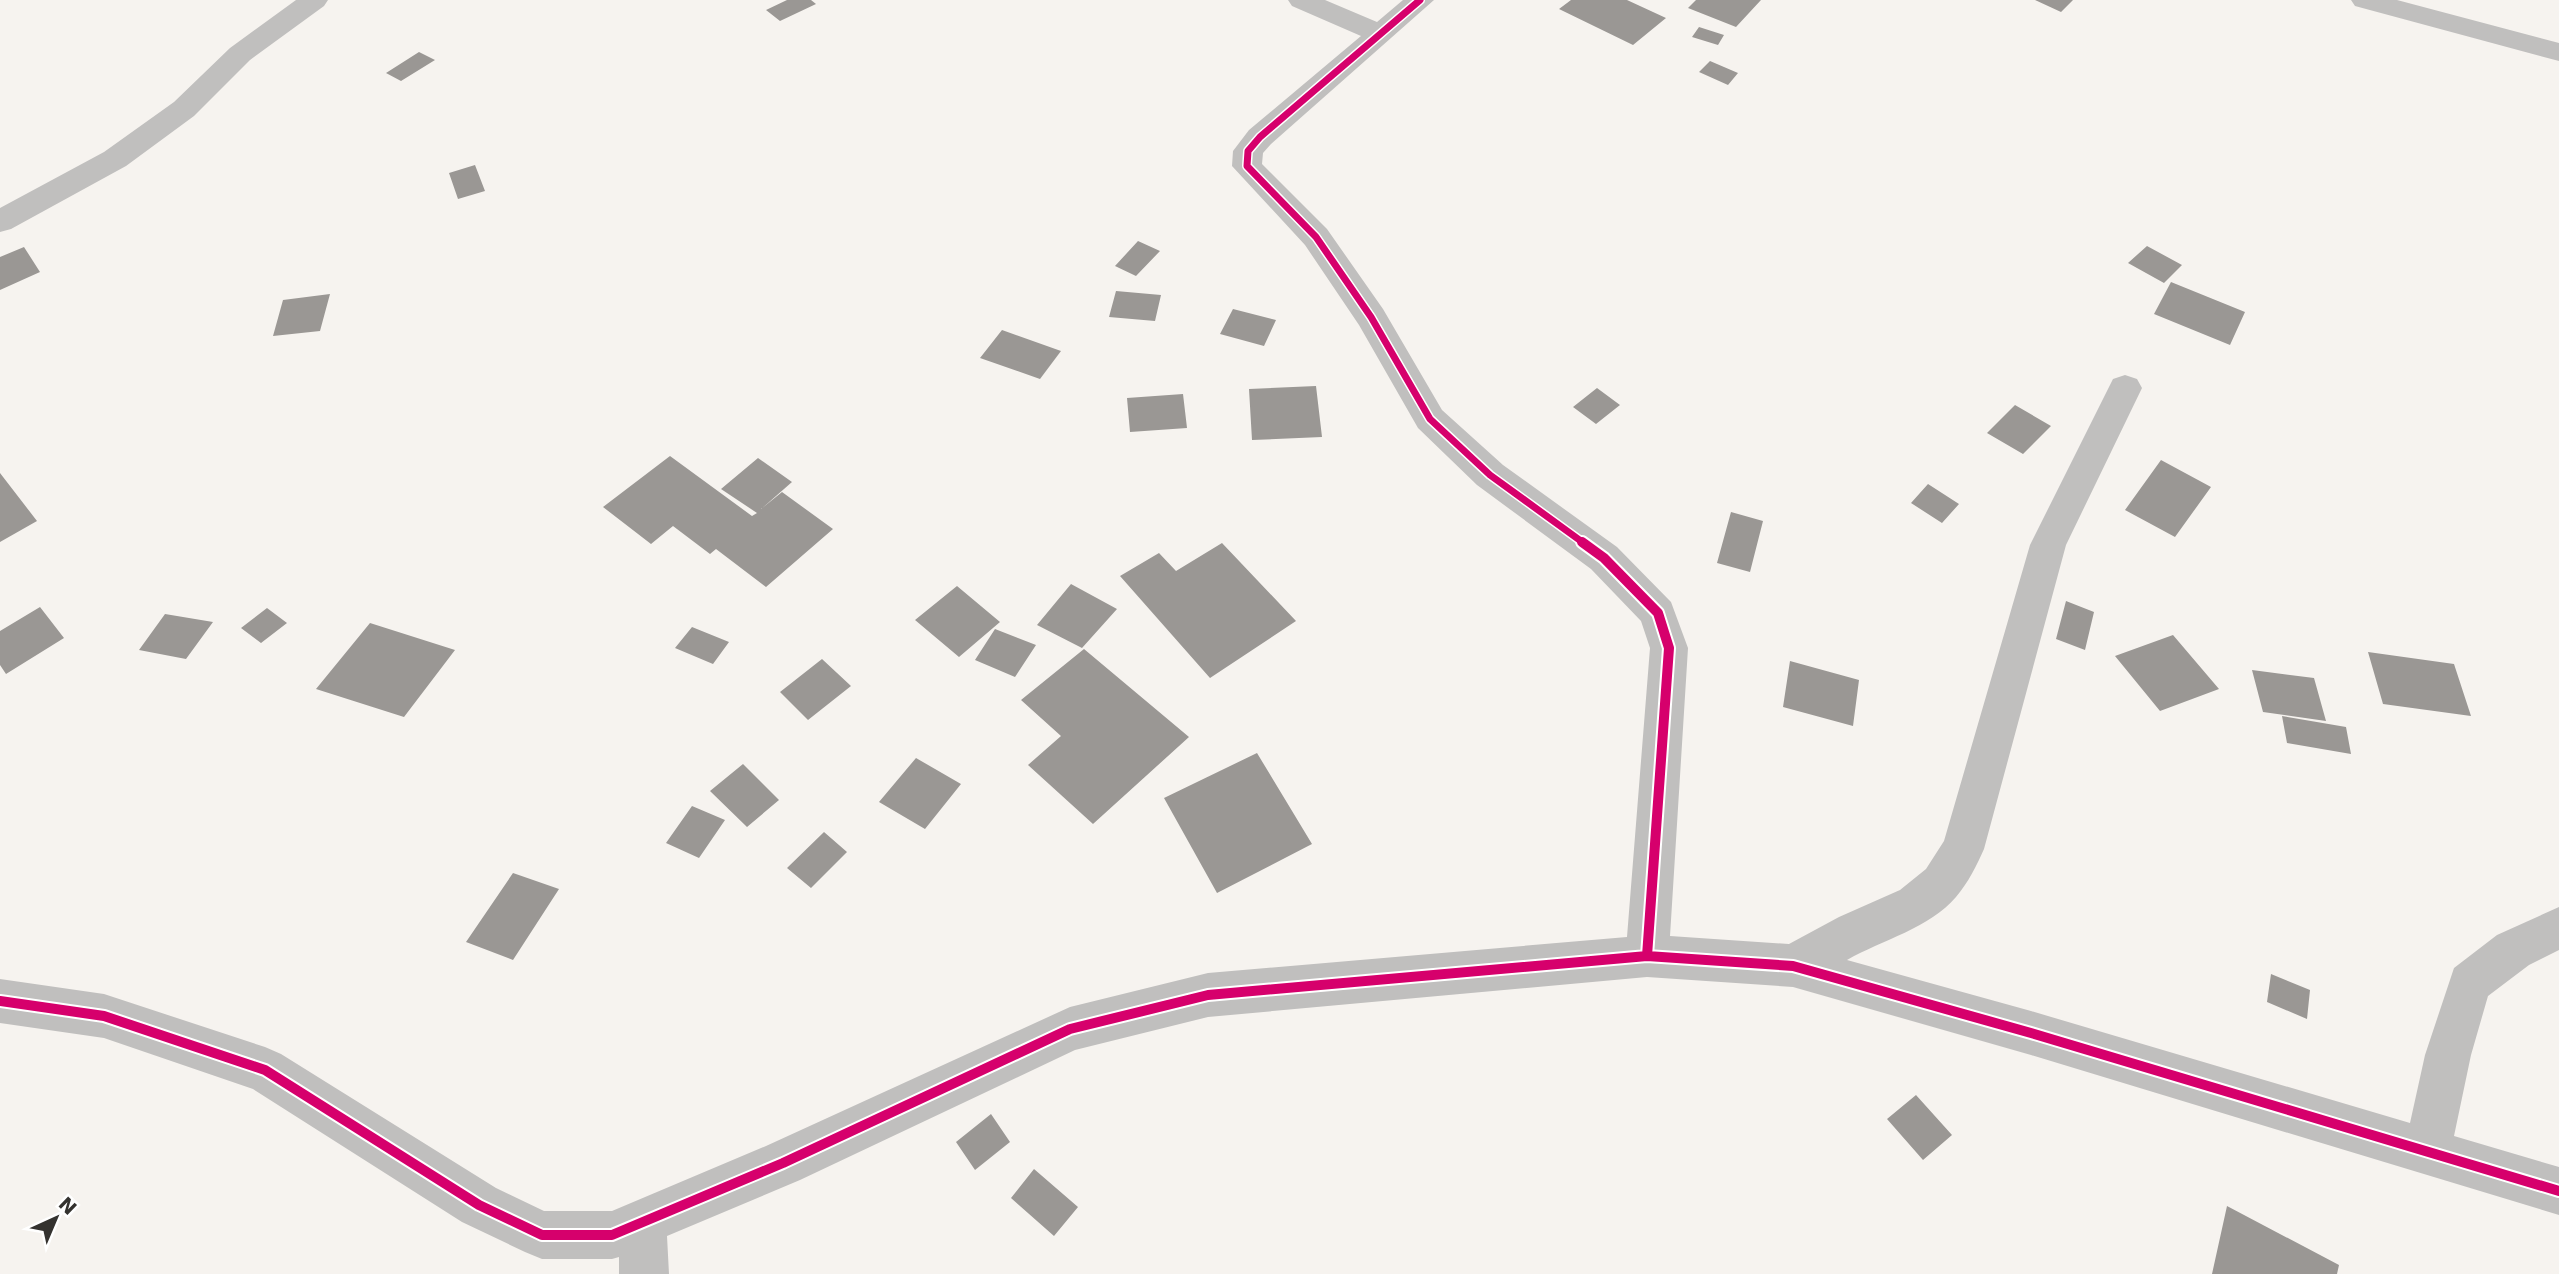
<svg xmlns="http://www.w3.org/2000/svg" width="2559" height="1274" font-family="'DejaVu Sans',sans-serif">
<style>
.building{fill:#9a9794}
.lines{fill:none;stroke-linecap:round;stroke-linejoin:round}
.street{fill:#c0bfbe;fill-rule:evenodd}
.cycleway-far1-casing{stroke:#fff;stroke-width:10}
.cycleway-casing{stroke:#fff;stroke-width:14}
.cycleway-far1{stroke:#d6006c;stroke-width:7}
.cycleway{stroke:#d6006c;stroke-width:10}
</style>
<rect width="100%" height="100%" fill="#f6f3ef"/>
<!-- building -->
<path class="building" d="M787,0H811L816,4L780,21L766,10Z
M1571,0H1627L1666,18L1633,45L1559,9Z
M1696,0H1761L1736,27L1688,8Z
M2035,0H2073L2061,12Z
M1699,27L1724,35L1718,45L1692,37Z
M419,52L435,60L401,81L386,73Z
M1710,61L1738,73L1728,85L1699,72Z
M475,165L485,191L458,199L449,173Z
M1138,241L1160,251L1136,276L1115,266Z
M2147,246L2182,265L2164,283L2128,263Z
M24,247L40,272L0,290V257Z
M2171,282L2245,312L2230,345L2154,314Z
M1116,291L1161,295L1155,321L1109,317Z
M330,294L320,331L273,336L283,300Z
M1233,309L1276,320L1264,346L1220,334Z
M1002,330L1061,351L1040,379L980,358Z
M1316,386L1322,437L1252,440L1249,389Z
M1597,388L1620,405L1596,424L1573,407Z
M1183,394L1187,428L1130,432L1127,398Z
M2015,405L2051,426L2023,454L1987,433Z
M670,456L752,516L757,513L721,489L758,458L792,482L761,509L782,492L833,529L766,587L716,549L710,554L673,526L651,544L603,507Z
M2161,460L2211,487L2175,537L2125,510Z
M0,473L37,521L0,542Z
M1928,484L1959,504L1942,523L1911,503Z
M1731,512L1763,521L1750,572L1717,563Z
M1222,543L1296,621L1210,678L1120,576L1159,553L1176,571Z
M1071,584L1117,609L1082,648L1037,625Z
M957,586L1000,622L959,657L915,620Z
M2066,601L2094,612L2085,650L2056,639Z
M40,607L64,638L6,674L0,665V631Z
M267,608L287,623L261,643L241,628Z
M165,614L213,622L186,659L139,650Z
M370,623L455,650L404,717L316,689Z
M692,627L729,642L713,664L675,648Z
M995,629L1036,645L1015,677L975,660Z
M2173,635L2219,689L2160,711L2115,656Z
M1084,649L1189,737L1093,824L1028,765L1061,736L1021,700Z
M2368,652L2454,664L2471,716L2383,704Z
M822,659L851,686L808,720L780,692Z
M1790,661L1859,680L1853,726L1783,707Z
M2252,670L2314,678L2326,721L2263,712Z
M2282,716L2346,727L2351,754L2287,743Z
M1257,753L1312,844L1217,893L1164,798Z
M916,758L961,784L925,829L879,802Z
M743,764L779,800L747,827L710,791Z
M692,806L725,820L699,858L666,843Z
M824,832L847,852L811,888L787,868Z
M513,873L559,889L513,960L466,942Z
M2271,974L2310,990L2307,1019L2267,1002Z
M1916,1095L1952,1135L1923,1160L1887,1119Z
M991,1114L1010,1142L975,1170L956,1142Z
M1034,1169L1078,1207L1054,1236L1011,1198Z
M2227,1206L2339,1265L2337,1274H2212Z"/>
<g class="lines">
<!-- street -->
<path class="street" d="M296,0H328L324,6L250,60L194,116L126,166L11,229L0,232V208L104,152L174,102L230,48Z
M1288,0H1325L1377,22L1403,0H1434L1271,144L1263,153L1262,164L1327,229L1383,309L1442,410L1503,465L1617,547L1671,602L1688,648L1670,936L1789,944L1839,917L1900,890L1926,869L1944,841L2030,545L2113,379L2125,375L2137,379L2142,388L2066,545L1984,849C1977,865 1968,883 1956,897C1930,928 1882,940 1847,960L2031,1011L2410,1123L2425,1055L2454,968L2497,935L2559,907V950L2529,965L2488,996L2471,1055L2454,1136L2559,1167V1215L2031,1055L1793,987L1647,977L1208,1017L1075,1050L800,1180L667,1236L669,1274H619V1257L612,1259H542L525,1252L462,1222L253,1089L104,1038L0,1023V979L104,994L265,1047L281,1054L496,1188L544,1211H612L766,1146L1070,1007L1208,973L1627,937L1650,648L1641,621L1591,569L1477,485L1418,428L1359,325L1305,245L1232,166L1233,151L1249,130L1361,36L1292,6Z
M2351,0H2397L2559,43V61L2355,6Z"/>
<!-- cycleway-far1 casing -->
<g class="cycleway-far1-casing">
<path id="cycleway-far1" d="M1420,0L1260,137L1248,151L1247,166L1316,237L1371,317L1430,419L1490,475L1585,544"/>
</g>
<!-- cycleway casing -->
<g class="cycleway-casing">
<path id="cycleway" d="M1582,542L1604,558L1658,613L1669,648L1647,956
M0,1001L104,1016L265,1070L479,1205L542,1235H612L783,1163L1070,1029L1208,995L1647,956L1793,966L2031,1033L2559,1191"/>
</g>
<!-- cycleway-far1 -->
<use href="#cycleway-far1" class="cycleway-far1"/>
<!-- cycleway -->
<use href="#cycleway" class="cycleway"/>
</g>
<!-- north arrow -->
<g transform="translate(56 1218) rotate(44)" stroke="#ffffff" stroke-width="5" paint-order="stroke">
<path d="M0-5L12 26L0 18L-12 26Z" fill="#34322f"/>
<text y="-10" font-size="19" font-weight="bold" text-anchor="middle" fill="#34322f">N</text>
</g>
</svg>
